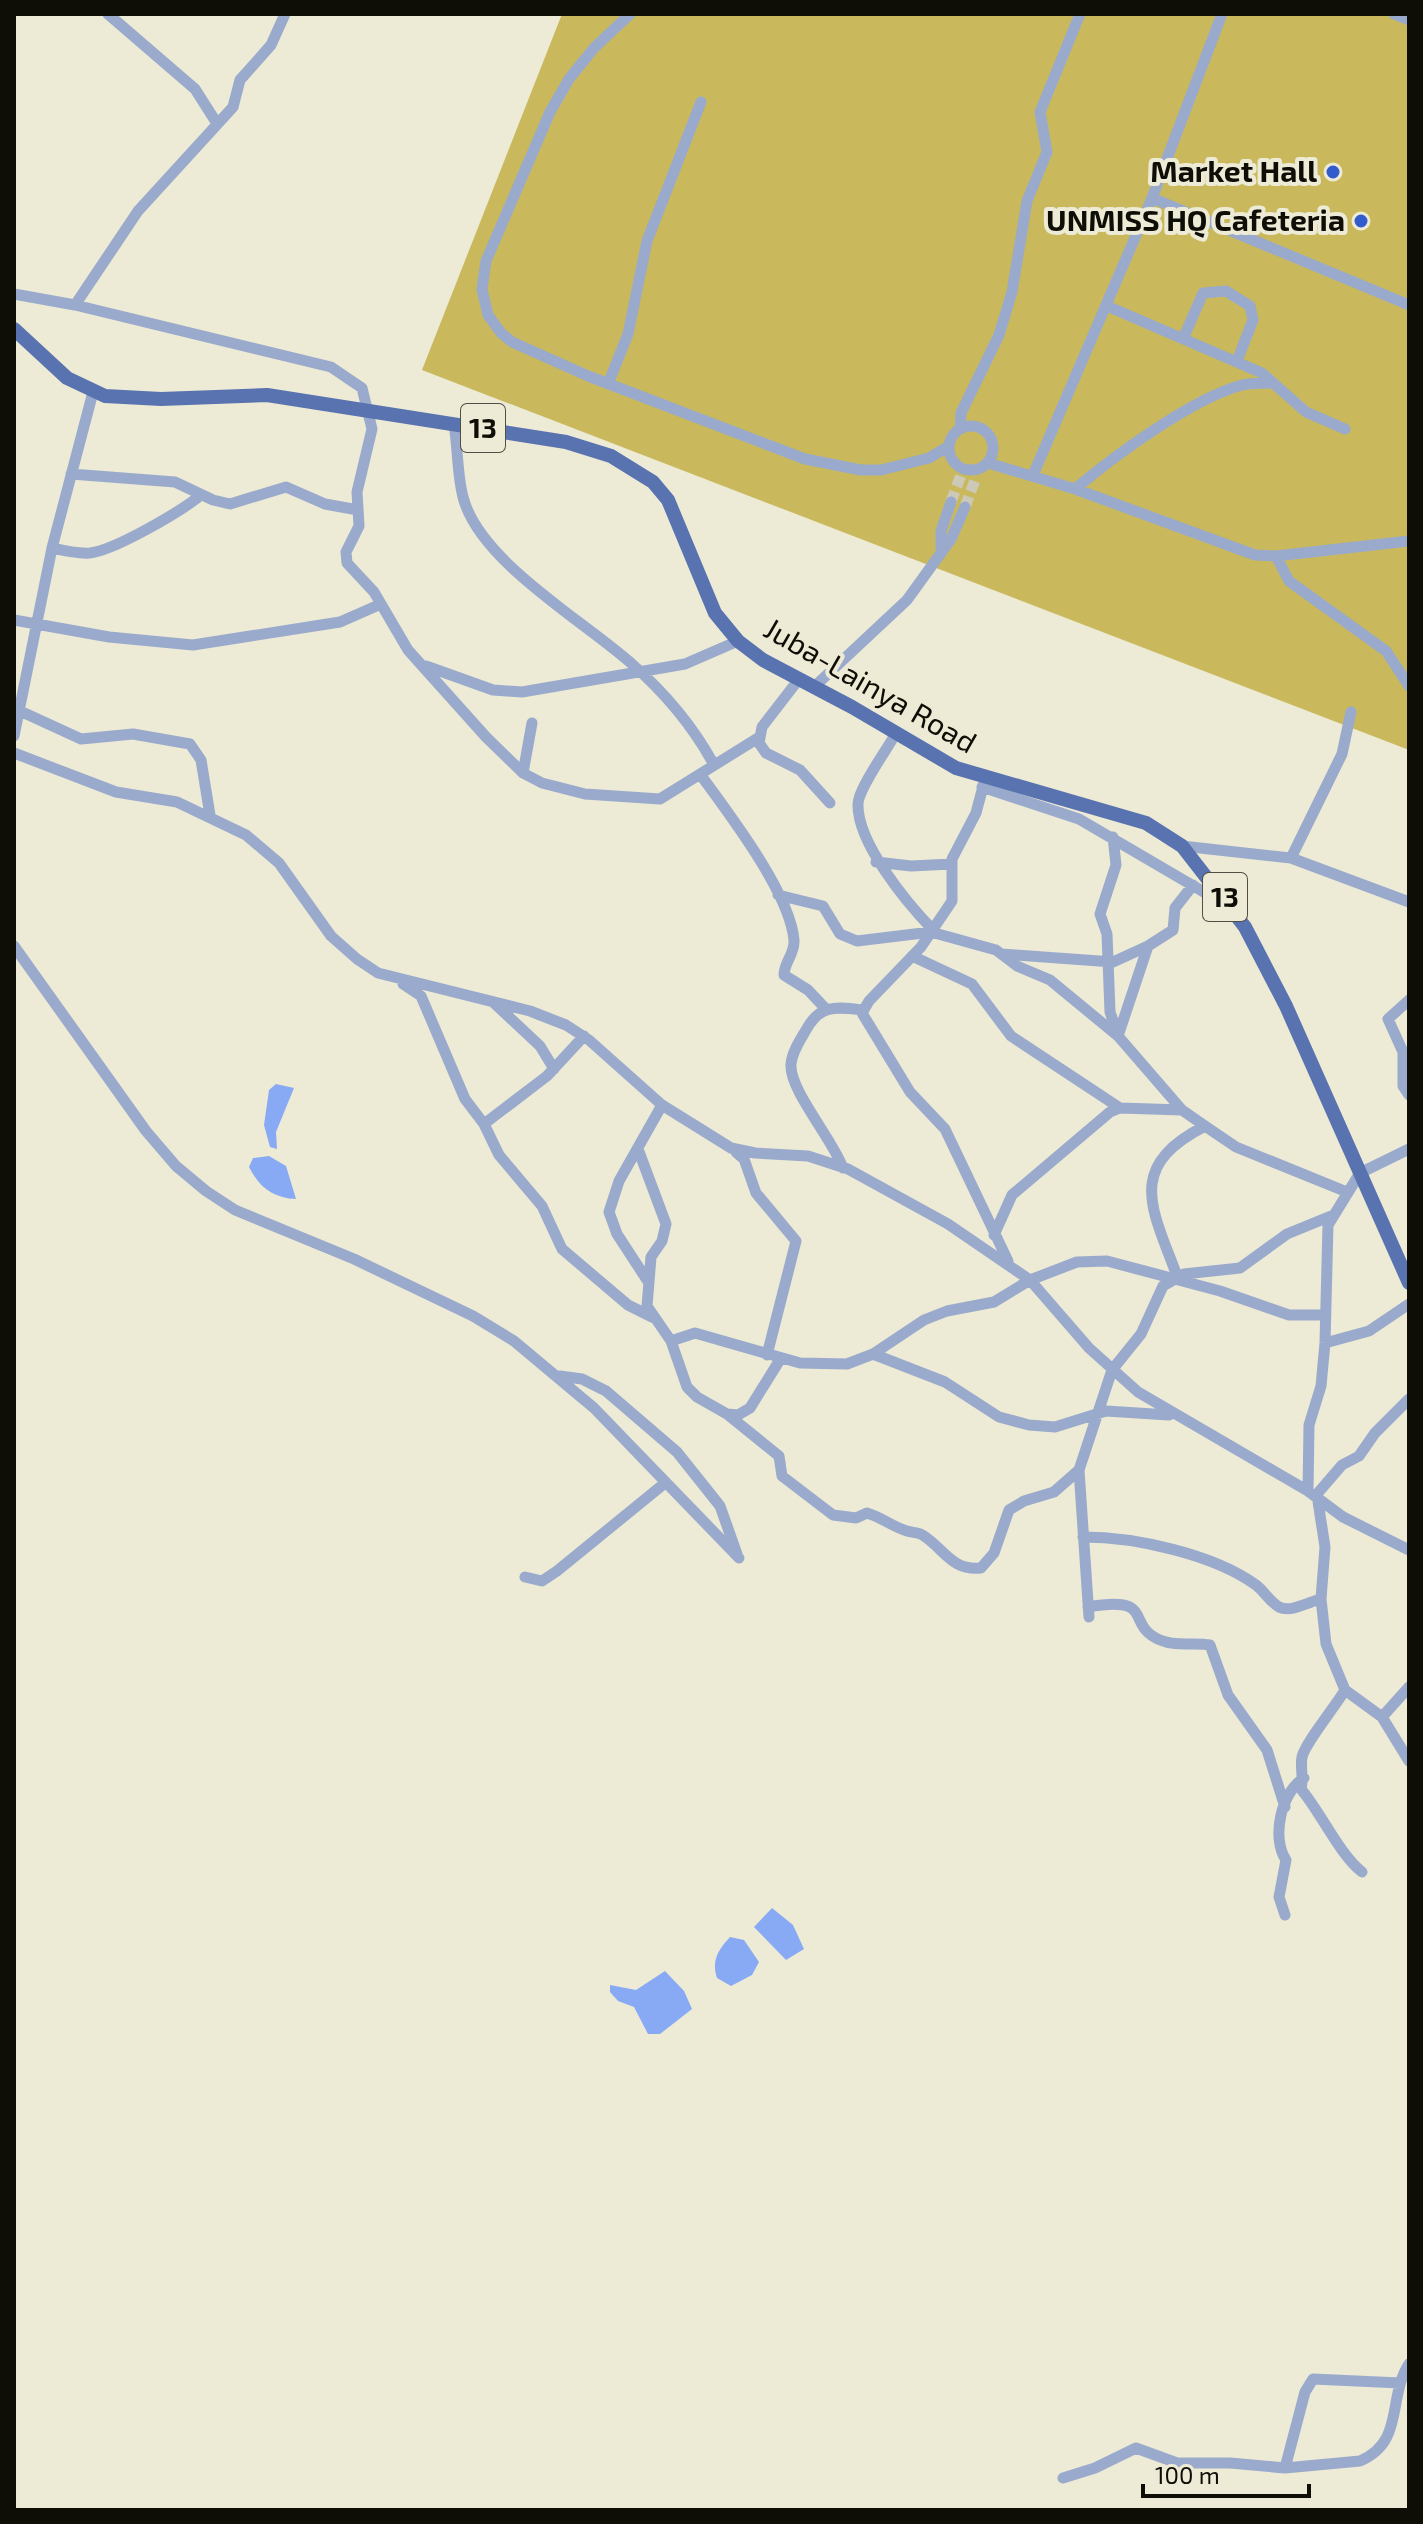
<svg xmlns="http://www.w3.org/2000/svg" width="1423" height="2524" font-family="'Exo 2',sans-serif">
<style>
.green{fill:#c9b95c}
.water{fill:#88aaf5}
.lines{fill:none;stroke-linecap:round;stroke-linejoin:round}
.minor-tunnel{stroke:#ccc9b6;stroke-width:11;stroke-dasharray:11 5.5;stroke-linecap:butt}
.minor{stroke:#9aaacc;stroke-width:11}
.major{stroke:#5973b0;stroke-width:14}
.poi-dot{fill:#325bcb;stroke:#edead5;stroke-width:3}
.labels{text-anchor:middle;stroke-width:8;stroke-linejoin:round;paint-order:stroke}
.shield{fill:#edead5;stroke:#514f44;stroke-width:2}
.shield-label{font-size:28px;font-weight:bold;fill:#0e0d06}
.poi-label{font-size:30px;font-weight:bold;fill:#0e0d06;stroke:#edead5;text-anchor:end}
.street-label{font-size:30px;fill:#0e0d06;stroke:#edead5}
</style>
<rect width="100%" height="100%" fill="#edead5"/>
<!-- green -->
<path class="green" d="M562,14H1409V750L422,370Z"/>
<!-- water -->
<path class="water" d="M276,1084L294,1088L276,1132L277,1149L270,1147L264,1125L269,1090Z
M269,1156L286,1166L296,1199C273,1198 259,1187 249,1167L253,1158Z
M772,1908L793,1925L804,1949L786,1960L754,1927Z
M730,1937L744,1940L759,1962L752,1975L731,1986L717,1978C711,1960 719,1949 730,1937Z
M665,1971L684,1991L692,2009L660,2034H648L634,2007L618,2001L610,1992V1985L636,1990Z"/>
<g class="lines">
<!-- minor-tunnel -->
<path class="minor-tunnel" d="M951,502L961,475
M965,507L975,480"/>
<!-- minor -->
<path class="minor" d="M108,14L195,89L216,122
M630,14L594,48L569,79L550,112L486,261L482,289L488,315L501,333L512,342L588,376L805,459L861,470H881L929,458L949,446
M1394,14L1409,20
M1152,198L1409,305
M14,294L75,305L331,367L362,388L372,429L357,492L359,526L346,552L347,563L374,592L408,650L486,737L523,773L542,783L585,794L660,799L758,738
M75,305L138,211L233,107L240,80L271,45L285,14
M1107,306L1262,373L1306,412L1345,429
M1183,339L1203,293L1226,291L1250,306L1253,320L1237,361
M608,384L628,334L647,241L701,102
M454,424C458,448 457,474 463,497C479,561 584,621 632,664C665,693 692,725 713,763
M949 448a22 22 0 1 1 44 0a22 22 0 1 1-44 0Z
M960,429L961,413L999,335L1012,292L1027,201L1047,152L1040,112L1080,14
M988,463L1075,489L1255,555L1276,556L1409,541
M71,474L175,482L213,500L230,504L286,487L325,504L358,510
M1033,475L1152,198L1222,14
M1075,489C1114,456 1193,398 1242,385C1252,383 1263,383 1273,383
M52,548C65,551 77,554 90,553C115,550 180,512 201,495
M941,548V531L951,502
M1276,556L1289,581L1386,651L1409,686
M14,620L109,637L193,645L340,622L381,604
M426,666L493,690L522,692L685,664L738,641
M799,679L762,727L759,743L766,753L800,770L830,803
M814,687L907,600L951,539L965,507
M20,711L81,739L133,734L190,744L201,760L210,815
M896,733C888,748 858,789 858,804C857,843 907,903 933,930
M14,736L52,548L93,392
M14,753L116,792L177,802L246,835L279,863L331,936L357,959L378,973L530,1011L566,1025L589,1040L662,1105L731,1148L755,1153L808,1156L848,1169L948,1224L1030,1280L1089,1348L1138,1392L1308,1491
M523,773L532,723
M700,774C729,814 790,893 794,940C795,954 784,962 784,975L808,990L825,1008
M985,779L976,813L952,859V901L921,947L869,1001L862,1013L910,1092L945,1129L1008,1261
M982,787L1079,819L1226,905
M1113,837L1116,865L1100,914L1107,934L1110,1012L1118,1035
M1182,846L1291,858L1409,902
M1291,858L1342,754L1351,712
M876,862L911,866L952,864
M778,895L823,906L840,934L857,941L931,932L996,950L1017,966L1050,980L1118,1036L1182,1110L1205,1126L1236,1147L1347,1192
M14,946L146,1131L176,1166L206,1191L235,1210L354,1259L473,1316L514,1341L594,1408L739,1558
M1002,954L1113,962L1148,946L1173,930L1175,908L1193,885
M912,956L972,984L1011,1036L1120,1108
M403,984L421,996L465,1099L484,1124L499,1155L542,1206L562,1249L628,1305L652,1317
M1409,1000L1388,1019L1403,1052V1086L1409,1095
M493,1002L540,1046L554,1069
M1118,1036L1148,946
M484,1124L547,1076L584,1036
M638,1149L666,1224L662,1241L651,1257L647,1306L671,1341L687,1387L697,1397L727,1414L738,1415L750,1408L781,1358
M1409,1149L1360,1173L1328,1225L1325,1343L1321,1386L1309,1425L1308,1491L1343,1517L1409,1550
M736,1152L744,1159L756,1193L796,1241L767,1355
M843,1168C832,1138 789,1090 791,1064C792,1052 800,1040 806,1030C820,1004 836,1007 863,1010
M994,1235L1012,1195L1110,1112L1120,1108L1182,1110
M1177,1276C1152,1208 1125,1167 1205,1126
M647,1280L617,1234L609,1212L619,1181L662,1105
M671,1341L695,1333L800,1363L847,1364L873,1354L924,1320L947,1311L994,1302L1030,1280L1077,1262L1107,1261L1220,1291L1289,1315H1325
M1325,1343L1369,1331L1409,1304
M873,1354L945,1382L999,1417L1029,1425L1055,1427L1106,1411L1169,1415
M560,1376L582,1379L606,1391L677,1452L720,1506L737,1554
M727,1414L779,1456L782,1476L833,1515L856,1518L867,1513C881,1517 893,1527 907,1531C913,1533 919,1532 924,1536C945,1550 952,1571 981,1568L994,1553L1009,1510L1024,1501L1054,1492L1079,1470L1112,1370L1141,1334L1163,1286L1184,1274L1240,1268L1287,1234L1331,1216
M1079,1470L1089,1617
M1317,1494L1342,1465L1359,1456L1375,1433L1409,1399
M1317,1495L1325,1547L1321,1599L1326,1644L1345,1690C1335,1707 1305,1743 1302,1757C1300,1768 1304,1778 1301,1789C1321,1813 1340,1855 1362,1872
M1083,1537C1135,1537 1213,1554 1256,1585C1264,1591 1270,1602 1279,1607C1291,1613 1308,1602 1321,1599
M525,1577L542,1581L557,1571L665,1483
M1088,1607C1157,1595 1124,1625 1160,1640C1176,1647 1194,1642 1210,1645L1228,1695L1267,1750L1285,1807
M1345,1690L1382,1717L1409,1761
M1382,1717L1409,1687
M1285,1915L1279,1897L1286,1860C1271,1838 1281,1792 1304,1778
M1285,2468L1305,2392L1313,2379L1400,2383
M1063,2478L1095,2468L1136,2448L1177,2463H1230L1285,2468L1360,2461C1405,2442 1387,2398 1409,2364"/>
<!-- major -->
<path class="major" d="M14,329L67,378L105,396L161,399L267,395L566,442L611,456L653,482L668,500L715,613L738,641L763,660L852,707L956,768L1146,823L1182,846L1245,927L1286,1006L1409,1283"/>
</g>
<!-- markers -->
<g class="poi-dot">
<circle cx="1333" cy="172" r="8"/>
<circle cx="1361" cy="221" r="8"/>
</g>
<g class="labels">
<!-- shield labels -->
<g class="shield">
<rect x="461" y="404" width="44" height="48" rx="6"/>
<rect x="1203" y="873" width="44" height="48" rx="6"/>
</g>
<g class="shield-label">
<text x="483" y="438">13</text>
<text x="1225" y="907">13</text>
</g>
<!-- poi labels -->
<g class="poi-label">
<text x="1317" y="182">Market Hall</text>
<text x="1345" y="231">UNMISS HQ Cafeteria</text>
</g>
<!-- street labels -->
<g class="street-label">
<text transform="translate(870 686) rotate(30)" y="10">Juba-Lainya Road</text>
</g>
</g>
<!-- border -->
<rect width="1423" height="2524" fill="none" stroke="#0e0d06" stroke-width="32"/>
<!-- scale -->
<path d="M1143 2484v12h166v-12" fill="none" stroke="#0e0d06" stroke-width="4"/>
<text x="1155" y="2484" font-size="24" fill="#0e0d06" stroke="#edead5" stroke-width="6" paint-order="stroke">100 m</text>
</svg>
